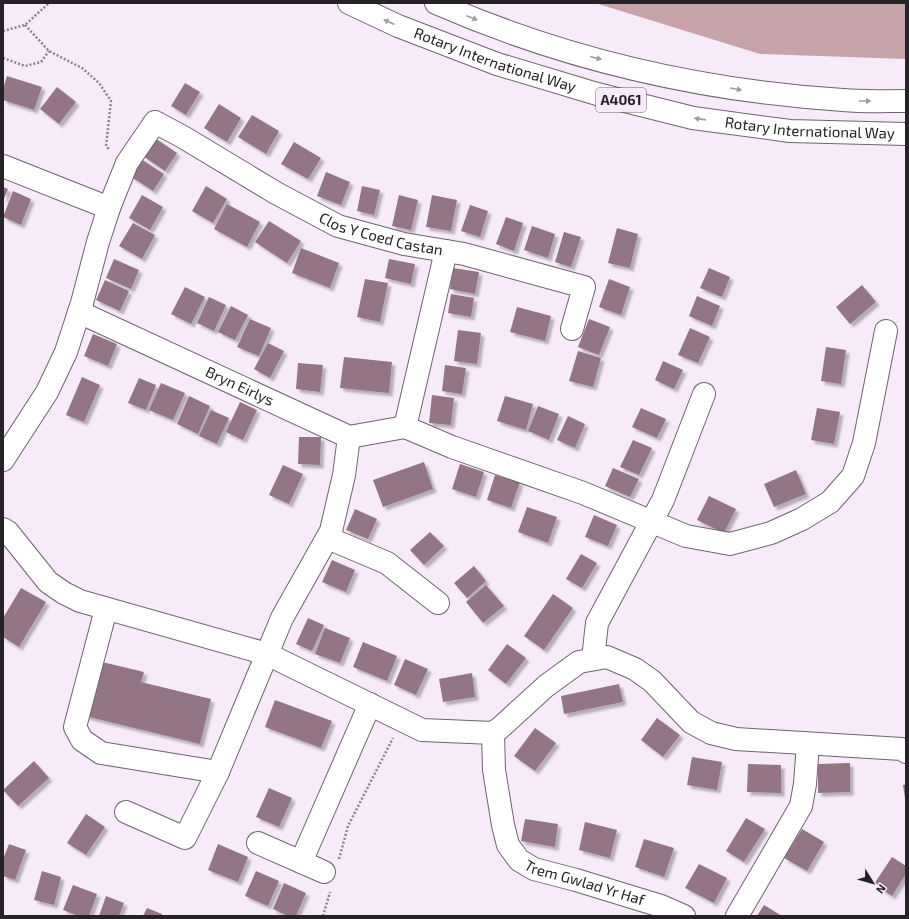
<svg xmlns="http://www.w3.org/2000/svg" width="909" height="919" font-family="'Exo 2',sans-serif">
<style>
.forest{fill:#c8a2a9}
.building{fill:#937585;filter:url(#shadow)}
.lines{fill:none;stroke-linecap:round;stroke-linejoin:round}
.minor-casing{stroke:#6e636f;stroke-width:24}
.major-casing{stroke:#6e636f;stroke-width:24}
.path{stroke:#89818a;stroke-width:2.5;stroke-dasharray:2 2;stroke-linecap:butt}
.minor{stroke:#fff;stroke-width:22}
.major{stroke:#fff;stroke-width:22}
.oneway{fill:#9d9c9e}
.labels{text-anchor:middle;stroke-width:3;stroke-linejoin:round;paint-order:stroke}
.shield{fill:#f8ebf9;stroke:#655e66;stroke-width:1}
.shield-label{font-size:14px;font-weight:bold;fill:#262227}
.street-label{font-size:15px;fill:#262227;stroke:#f8ebf9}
</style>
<defs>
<filter id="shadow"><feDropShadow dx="3.5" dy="3.5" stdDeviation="1" flood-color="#0004"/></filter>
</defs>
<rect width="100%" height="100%" fill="#f8ebf9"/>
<!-- forest -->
<path class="forest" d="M595,3H906V59L760,54Z"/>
<!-- building -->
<path class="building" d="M7,76L42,87L34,110L3,100V89Z
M185,83L200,92L186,115L171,106Z
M57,87L76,102L59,124L40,109Z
M219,104L241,118L227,142L204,128Z
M252,115L279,131L266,154L238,137Z
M155,138L177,153L165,171L143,156Z
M294,142L321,158L308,179L281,164Z
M141,159L164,174L153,191L130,176Z
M326,172L350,182L341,205L317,196Z
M206,186L227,199L213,223L192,211Z
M362,186L380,190L374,215L357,211Z
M3,187L8,189L3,201Z
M13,191L31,199L21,225L3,217Z
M142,195L163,207L150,230L129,218Z
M399,195L418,200L411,230L392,226Z
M432,195L457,200L451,231L426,227Z
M227,204L260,222L247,247L214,229Z
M470,205L488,211L480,237L461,231Z
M506,217L523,223L514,251L496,244Z
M269,221L301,241L287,263L255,242Z
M133,223L155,235L142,259L119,246Z
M532,226L555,234L548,258L524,250Z
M617,228L638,234L630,268L608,263Z
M564,232L581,237L571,267L555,262Z
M301,248L339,263L330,288L292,273Z
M114,259L139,270L131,289L106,278Z
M389,259L415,264L411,284L385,278Z
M453,268L479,272L475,294L450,289Z
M709,268L730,277L722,297L700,288Z
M365,279L388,283L380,322L357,317Z
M609,279L630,287L621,315L599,307Z
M105,280L129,291L120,311L96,300Z
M862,285L876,302L850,324L836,307Z
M185,287L205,297L191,324L171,314Z
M451,294L474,298L471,317L448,313Z
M697,296L720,306L712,326L689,316Z
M209,297L226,305L214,331L197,323Z
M231,306L248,315L235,340L218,332Z
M517,307L551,316L545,341L510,332Z
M250,319L271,328L259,356L237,347Z
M589,319L610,327L599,355L578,347Z
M690,328L710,337L698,363L678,355Z
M458,330L481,333L477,364L454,361Z
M93,334L117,344L108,366L84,356Z
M268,343L284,351L270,378L254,369Z
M826,347L846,350L841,384L821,381Z
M578,351L601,358L593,387L569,381Z
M344,357L392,362L389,393L340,388Z
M663,361L683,370L674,389L655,380Z
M298,363L323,365L320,392L296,389Z
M445,365L466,368L462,394L442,391Z
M82,377L100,385L84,422L66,415Z
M139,378L156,385L146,410L128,403Z
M161,383L185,393L173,420L149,410Z
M432,395L454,398L451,425L429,423Z
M189,396L210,406L198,434L177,424Z
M505,396L533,404L526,430L497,421Z
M240,402L257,410L243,440L226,432Z
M538,406L559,414L549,440L528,431Z
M641,408L666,419L657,438L632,427Z
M817,408L840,412L834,444L811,440Z
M211,410L229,418L217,444L199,436Z
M568,416L585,424L575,448L557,440Z
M299,437H321L320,465L298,464Z
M633,440L652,448L639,475L620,467Z
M424,462L433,489L383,507L373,480Z
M460,464L484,472L476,497L452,489Z
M283,465L303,474L289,504L269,495Z
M613,468L639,479L630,497L605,486Z
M796,470L806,494L774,507L764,484Z
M495,475L520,482L511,508L487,500Z
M709,496L736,509L724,533L697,520Z
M527,507L557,517L548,543L518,532Z
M355,509L377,519L368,539L346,530Z
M594,515L617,525L608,546L585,537Z
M430,532L444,546L424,565L410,550Z
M581,554L597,563L582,588L566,579Z
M332,560L355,570L346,592L322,582Z
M474,566L486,581L467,598L454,583Z
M486,585L504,606L483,623L466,602Z
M21,588L46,602L19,647L3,637V618Z
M553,594L573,608L544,650L524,636Z
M308,618L324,625L312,651L296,644Z
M325,628L350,638L340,663L315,654Z
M363,642L397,656L387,681L353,667Z
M507,644L526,658L506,684L488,670Z
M405,659L428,669L416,695L394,685Z
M98,661L144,672L141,682L211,699L200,744L85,716Z
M472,673L475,697L443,702L439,679Z
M619,684L623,702L564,714L561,696Z
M275,700L332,721L321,748L265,727Z
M657,718L680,735L663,757L641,740Z
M535,728L556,743L535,771L514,756Z
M692,757L722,762L717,790L687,785Z
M34,761L49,778L18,806L3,790Z
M850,763V792L818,793V764Z
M748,764L781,765V793L747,792Z
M906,784V798H905L903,785Z
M269,788L292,798L279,827L256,817Z
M86,814L105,827L86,855L67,843Z
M746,818L765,829L744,862L726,851Z
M525,819L558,824L555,847L521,841Z
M585,822L617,830L610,858L579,850Z
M802,829L824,842L807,871L784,858Z
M644,839L674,848L664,877L635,867Z
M9,844L26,850L15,880L3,876V859Z
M218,844L248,857L238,882L208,870Z
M892,857L906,866V874L892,896L874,884Z
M699,864L727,878L714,903L685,888Z
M42,871L61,877L54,905L34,900Z
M256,871L279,881L268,906L245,896Z
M284,883L306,893L296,916H288L273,909Z
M73,885L97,894L89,916H79L63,910Z
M106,896L124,903L119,916H99Z
M764,905L782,916H757Z
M147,908L162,914V916H143Z"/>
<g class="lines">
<!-- minor casing -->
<g class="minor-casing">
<g id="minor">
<path d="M3,166L109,208"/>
<path d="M446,251L405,427L452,447L583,493L686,536L730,544L771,533L802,519L830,502L853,476L864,443L886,331"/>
<path id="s1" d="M79,312L349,437L405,427"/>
<path id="s2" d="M3,460L47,392L66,352L82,303L98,242L109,208L127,163L155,122L183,137L276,193L338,226L404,244L464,254L584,287L572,329"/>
<path d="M3,529L8,532L48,582L64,593L80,601L267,654L422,730L493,733L500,728L546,686L579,662L607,657L635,669L652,681L691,722L711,733L736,739L902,749L906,752"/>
<path d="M328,538L387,563L438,603"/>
<path d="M106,609L75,727L82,740L101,753L218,772"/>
<path d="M593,659L597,623L663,500L704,394"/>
<path id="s3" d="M493,733L494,770L503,825L508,845L519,860L534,869L576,880L661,906L684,916"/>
<path d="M126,812L185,838L218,772L282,618L331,531L344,475L349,437"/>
<path d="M258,843L324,872"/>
<path d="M301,862L370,704"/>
<path d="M737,916L801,806L805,784L808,744"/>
</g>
</g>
<!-- major casing -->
<g class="major-casing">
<g id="major">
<path id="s4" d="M349,3L398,26L497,64L597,94L693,118L790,131L906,134"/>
<path d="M436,3C564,59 703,91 843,100C864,102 885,101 906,101"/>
</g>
</g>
<!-- path -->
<path class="path" d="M25,25L49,51L82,68L99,83L111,101L106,146L110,150
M3,31L25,25L49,3
M3,58L25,66L41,62L49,51
M339,859L348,826L393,738
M323,916L330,892"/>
<!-- minor -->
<use href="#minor" class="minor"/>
<!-- major -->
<use href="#major" class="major"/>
</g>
<!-- one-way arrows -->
<defs><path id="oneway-solid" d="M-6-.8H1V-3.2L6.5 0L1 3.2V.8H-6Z"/></defs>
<g class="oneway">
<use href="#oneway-solid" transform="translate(472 18) rotate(21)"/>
<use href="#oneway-solid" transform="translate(389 22) rotate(-155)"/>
<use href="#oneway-solid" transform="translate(596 58) rotate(15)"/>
<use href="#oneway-solid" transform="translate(736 89) rotate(10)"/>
<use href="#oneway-solid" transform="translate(865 101)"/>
<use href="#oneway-solid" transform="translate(700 119) rotate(-172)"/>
</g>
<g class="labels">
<!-- shield labels -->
<rect class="shield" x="596" y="88" width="50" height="24" rx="3"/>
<g class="shield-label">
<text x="621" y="105">A4061</text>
</g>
<!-- street labels -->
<g class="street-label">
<text dy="5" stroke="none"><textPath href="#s4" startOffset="157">Rotary International Way</textPath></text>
<text dy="5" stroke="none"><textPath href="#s4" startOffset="481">Rotary International Way</textPath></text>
<text dy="5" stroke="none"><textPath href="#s2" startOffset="628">Clos Y Coed Castan</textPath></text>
<text dy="5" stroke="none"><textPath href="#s1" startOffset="177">Bryn Eirlys</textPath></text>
<text dy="5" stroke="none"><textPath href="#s3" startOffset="202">Trem Gwlad Yr Haf</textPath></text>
</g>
</g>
<!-- border -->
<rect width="909" height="919" fill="none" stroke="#262227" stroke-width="8"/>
<!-- north arrow -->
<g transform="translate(873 883) rotate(127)" stroke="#f8ebf9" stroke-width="3" paint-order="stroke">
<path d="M0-3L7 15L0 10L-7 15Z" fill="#262227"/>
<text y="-6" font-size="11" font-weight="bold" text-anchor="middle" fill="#262227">N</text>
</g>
</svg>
